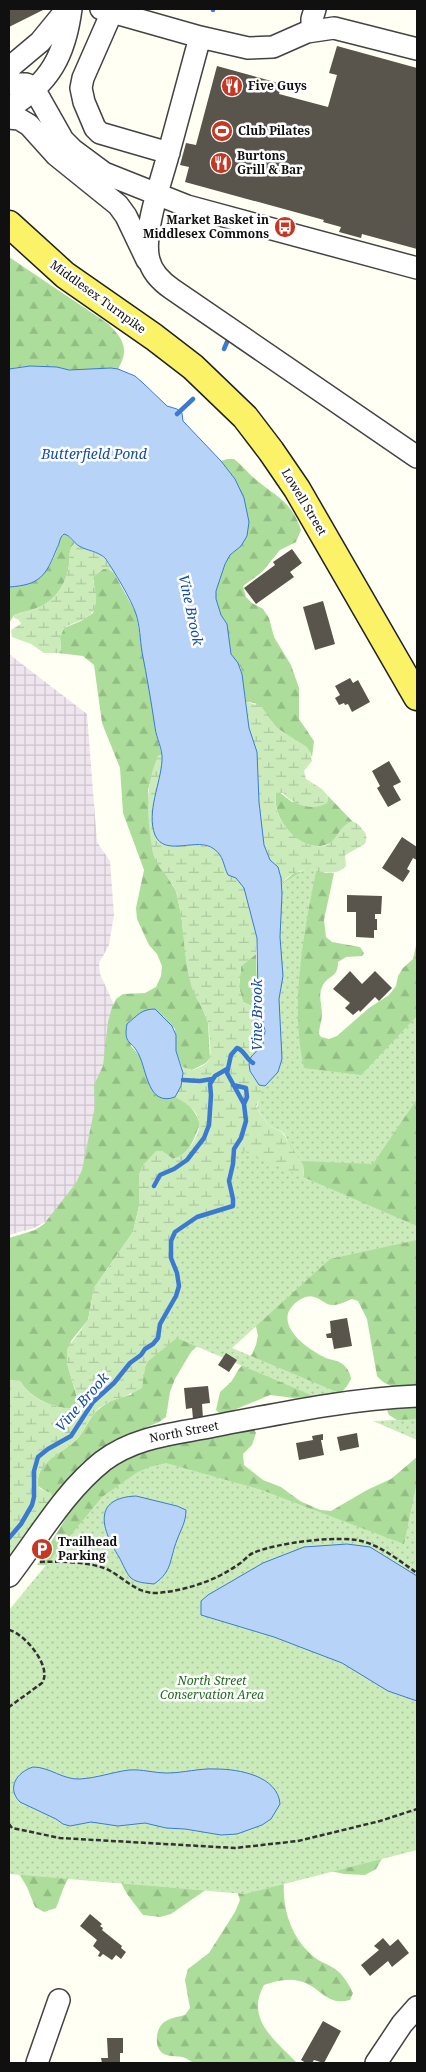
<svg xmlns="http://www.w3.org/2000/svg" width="426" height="2072" font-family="'Noto Serif',serif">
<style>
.industrial{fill:url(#industrial-grid)}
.forest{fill:url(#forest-firs)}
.wetland{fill:url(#wetland-marsh)}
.park{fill:url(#park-dots)}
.water{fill:#b7d4f8;stroke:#3c7ad1}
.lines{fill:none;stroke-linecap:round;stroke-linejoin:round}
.stream{stroke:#3c7ad1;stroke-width:4.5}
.building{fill:#59544c}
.minor-casing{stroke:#434343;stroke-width:24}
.major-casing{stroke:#212121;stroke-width:29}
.path{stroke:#323232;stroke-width:2.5;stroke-dasharray:5 2.5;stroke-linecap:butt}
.minor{stroke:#fff;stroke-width:21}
.major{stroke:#fbf268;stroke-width:26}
.labels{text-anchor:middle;stroke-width:5;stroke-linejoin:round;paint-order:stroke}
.poi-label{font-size:12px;font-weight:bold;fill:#101010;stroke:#fff;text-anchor:start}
.street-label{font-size:12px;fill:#101010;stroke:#fff}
.park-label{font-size:12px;font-style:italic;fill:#206b1e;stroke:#fff}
.water-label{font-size:14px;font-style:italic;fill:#154da7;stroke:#fff}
</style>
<defs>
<pattern id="industrial-grid" width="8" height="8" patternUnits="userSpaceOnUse" patternTransform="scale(1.25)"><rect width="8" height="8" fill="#efe5ee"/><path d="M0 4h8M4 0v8" fill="none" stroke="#ccc3cb"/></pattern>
<pattern id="forest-firs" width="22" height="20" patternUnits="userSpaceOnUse" patternTransform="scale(1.25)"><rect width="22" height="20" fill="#acdd9a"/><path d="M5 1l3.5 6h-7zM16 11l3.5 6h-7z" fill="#93bd84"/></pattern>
<pattern id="wetland-marsh" width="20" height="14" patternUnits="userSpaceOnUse" patternTransform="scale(1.25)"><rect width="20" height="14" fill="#cbebbb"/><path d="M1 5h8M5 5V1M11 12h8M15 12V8" fill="none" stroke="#adc8a0"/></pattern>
<pattern id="park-dots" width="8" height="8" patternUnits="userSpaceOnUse" patternTransform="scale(1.25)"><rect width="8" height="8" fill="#cbebbb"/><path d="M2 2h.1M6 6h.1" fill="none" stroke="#adc8a0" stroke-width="1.8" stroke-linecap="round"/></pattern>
</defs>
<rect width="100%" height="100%" fill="#fffff4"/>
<!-- industrial -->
<path class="industrial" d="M9,654L87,714L97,842L110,861L114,915L109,945L99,963L100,974L116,1009L78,1204L34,1228L9,1235Z"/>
<!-- forest -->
<path class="forest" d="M9,257L107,323C123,338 130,349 118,369C106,367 95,370 83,370C56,371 37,362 9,369Z
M227,459H234C242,465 247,472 254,478C276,497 291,500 301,530L296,542L280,550L262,572L243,586L246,597L252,603L263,609L269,618L274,637L291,665L299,688V719L314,741L312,757L310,752L277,728L255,703L246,702L241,668L231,654L227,624L221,615L216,599V591L225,564L230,555L241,546L244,498L235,479L221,461Z
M63,534L67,535L75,543C68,550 70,556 69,565C67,583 55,602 37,608C30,611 22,612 14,615L9,623V587C39,585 55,567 60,537Z
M107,568L114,573L136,613L153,710L156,734L162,755L158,756L148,790L153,853L176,891L181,914L188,969L208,1023L210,1058L206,1063L192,1070L182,1067L176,1051L175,1029L163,1016L132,1019L127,1024L131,1046L140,1056L151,1087L160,1097C165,1099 171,1096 176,1097C187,1099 197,1114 200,1124C194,1138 190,1155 173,1159L162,1151L144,1164L139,1175V1206L133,1232L94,1288L88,1320L71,1341L67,1363L76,1394V1403L72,1409C53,1408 30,1398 20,1381L9,1380V1238L35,1230L44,1224L76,1183L82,1170L95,1106L94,1085L103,1066L108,1022L112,1007L116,999L123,994L145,993L156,987L161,976L162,966L157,954L149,945L137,919L136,908L144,870L123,813L120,768L102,723L94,665L83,656L58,653L61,649L60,637L64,628L81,621L93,613L96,600L93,577L103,569Z
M279,792L292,802L327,803L328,796L353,822C338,826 339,840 328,844C301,855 271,819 276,793Z
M313,869L326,873H334L324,920L326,937L332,942L360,947L364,953L362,956L346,957L338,962C338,979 328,974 322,987C318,996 322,1005 322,1014C322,1021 319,1027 319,1034L321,1037L329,1039L337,1036L369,1008L389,995L396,986L398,976L403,968L413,959L417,941V1390C401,1388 388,1389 377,1376L367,1319L358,1301L352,1299C347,1301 339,1305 334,1305C322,1306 317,1290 301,1299C267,1320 305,1348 326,1358C331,1360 337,1360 341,1363C347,1367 350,1372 351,1379L347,1386L342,1392L329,1395L294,1398L270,1395L227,1413H219L216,1410L220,1392L231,1382L239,1369L252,1354L256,1345L258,1335L255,1323L207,1337L191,1352L175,1379L170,1392L166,1417L159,1422L114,1441L82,1463L54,1497L38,1486C35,1460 65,1453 79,1437C86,1428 90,1416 99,1409C108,1401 120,1397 131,1395L144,1377C143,1364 148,1361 157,1353L293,1194L304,1175L303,1165L290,1146L265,1086L269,1080L281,884L294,873Z
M256,954L257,990L260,1010L243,1002L239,987L241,966Z
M417,1406V1439L405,1425L389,1415L387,1410L392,1407Z
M253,1428L256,1433L252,1445L243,1454L244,1465L263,1480L281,1487L300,1501L320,1510L331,1511L367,1490L391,1479L417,1457V1576L37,1565L77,1500L102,1473L115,1464L151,1448Z
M9,1627L384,1855L376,1869L365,1875L344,1874L326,1870L284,1880C282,1909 291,1938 314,1957C320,1962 328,1964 335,1969C343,1974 349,1985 353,1993L350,2000C326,2007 320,1985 299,1981C287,1978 276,1981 264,1985C245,2019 275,2040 297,2063H193C182,2053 176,2059 164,2054C154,2049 155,2030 163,2023C169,2018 177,2017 185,2015L190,2008L185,1980L188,1969L209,1953L235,1912L240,1900L236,1888L210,1887L171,1914L160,1917L143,1915L127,1894L117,1875H71C63,1885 61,1897 56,1908L44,1912L35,1907L27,1887L18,1872Z"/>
<!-- wetland -->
<path class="wetland" d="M75,543C94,557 100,546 114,573L107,568L103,569L93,577C93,585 97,593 96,601C95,620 77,620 64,628L60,637L61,649L58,653H44L31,644L12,637L11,630L21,624L19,620L14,618V615C22,612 30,611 37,608C55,602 67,583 69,565C70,556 68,550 75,543Z
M246,702L261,706L277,728L307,747L310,752L312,761L304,771L306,779L322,789L328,796L327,803C313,812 293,805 283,793H276C271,819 300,853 327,845C338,841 347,806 363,830C367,834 367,838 365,844L345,855L346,866C328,885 306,854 281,884L278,867L270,860L264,845L259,802L257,752L249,728Z
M162,755L172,762C174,769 169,774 167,781C165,787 169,815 173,820C175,823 180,823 184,825L189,840C202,848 211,842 222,857L217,844L211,839L194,831L177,804L174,784L176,781L179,782L180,795L182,798H185L193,778L208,771L220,755L224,756L226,760L231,821L224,834L225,840L241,870L257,938L256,954L241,966L239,987L243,1002L260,1010C264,1021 267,1033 262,1044C260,1050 255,1052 252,1056C244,1066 253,1077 259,1085L265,1086L256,1107L269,1126L282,1132L303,1165L304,1175L293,1194L284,1204L282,1212L283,1226L279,1237L254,1254L238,1275L224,1279L217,1284L199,1320L146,1363L142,1388C128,1397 112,1398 99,1408C90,1416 86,1428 79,1437C68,1450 28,1466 40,1489L52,1493L53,1501L9,1560V1380L20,1381C30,1398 53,1409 73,1408L76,1403V1394L67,1363V1349L88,1320L94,1288L133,1232L139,1206V1175L144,1164L156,1151H162L173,1159C187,1155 204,1133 198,1118C195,1108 184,1102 175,1097L181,1086L182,1067L192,1070C199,1068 208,1065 210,1057C211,1053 210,1047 210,1042C209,1036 209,1029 208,1023C205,1010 195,999 191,985C182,955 185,922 176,892C171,877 156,868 153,853C147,820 144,787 158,756Z"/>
<!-- park -->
<path class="park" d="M318,862C305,926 289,1004 304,1068L361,1075L417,1016V1099L373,1164L300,1161L283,1132L269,1126L257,1108L261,1092L265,1086L278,1072L282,1059L279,999L283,976L280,937L281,884Z
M236,1148L417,1226V1240L330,1259L232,1348L337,1392L313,1396L151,1327L165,1311L172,1296L174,1273L170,1243L177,1231L204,1214L227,1206L232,1196L234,1152Z
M417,1419V1440L373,1421Z
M166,1463L259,1489L404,1544L417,1481V1850L245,1894L9,1874V1610L102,1497L136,1473L149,1467Z"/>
<!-- water -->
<path class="water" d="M30,366L57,367L69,370L111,368L118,369L135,376L143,383L167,406L177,409L182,413L183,421L221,461L235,479L244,498L249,522L247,536L241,546L230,555L225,564L216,591V599L221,615L227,624L231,654L238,663L242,674L249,728L257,752L259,802L264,845L270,860L278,867L281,878L282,894L280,937L283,976L279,999L282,1059L278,1072L265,1086L259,1085L250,1071L249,1064L251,1057L263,1044L265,1031L258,999L257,938L244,888L236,878L228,875C223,865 224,856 214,849C198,836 165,858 155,835C146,812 161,783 162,760C163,749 156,738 155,727C151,701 147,677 142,652C140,639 140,626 136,614C131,599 114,571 105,558C97,551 88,551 79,546C73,542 71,536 64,534C59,538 60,543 57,548C46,576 40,585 9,587V369Z
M155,1009L172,1026L176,1035V1051L183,1073L181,1086L175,1097C148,1107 147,1071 139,1055C132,1040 123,1045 127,1024C137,1016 141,1009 155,1009Z
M136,1496L177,1506L186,1510C186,1522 181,1529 177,1540C169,1560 173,1571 154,1584C146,1583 137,1583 131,1578C126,1573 123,1564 119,1557C102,1530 91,1498 136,1496Z
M347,1544L370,1547L417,1576V1701L388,1691L342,1663L274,1637L201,1615V1601L208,1595L263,1563L304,1547Z
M33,1767C50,1767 63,1780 80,1779C97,1778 113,1772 129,1770C142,1769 154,1773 167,1773C183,1773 200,1768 216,1769C239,1769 278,1776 280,1804L271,1819L262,1825L237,1834L221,1835L185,1829L166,1828L145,1823L118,1826L91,1822L70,1826L63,1824L56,1819L20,1802C6,1788 17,1772 33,1767Z"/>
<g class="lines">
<!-- stream -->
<path class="stream" d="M213,10V9
M224,349L227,342
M177,414L193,399
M183,1080L200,1081L212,1079
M233,1085L246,1088L247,1097L244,1104
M154,1186L160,1175L174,1169L187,1160L204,1138L209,1125L211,1095L210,1084L215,1076L227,1069
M9,1538L21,1524L32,1505L34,1497V1471L38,1457L48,1449L71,1436L93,1402L114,1383L130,1363L141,1355L145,1349L153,1344L158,1338L160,1324L176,1296L179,1286L177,1273L171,1258V1241L175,1232L197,1217L233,1206V1199L229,1181L233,1164L234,1149L241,1138L246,1121L244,1104L227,1073L231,1055L237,1048C244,1050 246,1059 253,1063"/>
</g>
<!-- building -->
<path class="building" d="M9,9H45L9,27Z
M337,46L417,68V249L362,234L361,238L339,232L341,227L323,222L324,220L185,182L189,167L180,165L186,143L196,145L217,66L282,84L279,94L328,107L337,75L329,73Z
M292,549L302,563L290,572L294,577L256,604L244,588L275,565L273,562Z
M323,601L335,644L315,650L303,607Z
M350,678L353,683L358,680L370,702L352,712L348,704L345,705L344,703L339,705L335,698L340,695L335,686Z
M389,761L401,782L393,786L401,800L388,807L377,788L380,786L372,771Z
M402,837L417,847V860L413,858L407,869L410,871L403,882L382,868Z
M347,895L382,896L381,914H375V919H377V930H374V938L356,937V912H347Z
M350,971L362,984L375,971L392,988L379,1001L375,997L360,1012L359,1010L353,1015L345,1008L350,1003L333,989Z
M347,1318L352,1346L334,1349L332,1338H327L326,1334L331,1333L330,1321Z
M226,1353L237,1360L229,1372L218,1365Z
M208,1386L210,1403L202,1404L203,1418L193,1419L192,1408L186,1409L184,1388Z
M357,1433L359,1447L340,1451L337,1437Z
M323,1434V1440H321L324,1455L299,1460L296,1443L313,1440L312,1436Z
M90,1914L102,1924L100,1926L103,1928L102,1930L122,1946L121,1948L126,1952L121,1959L116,1955L112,1960L103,1954L100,1957L98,1956L100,1952L93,1946L97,1940L80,1926Z
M383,1938L390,1946L398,1939L409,1953L392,1967L388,1961L370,1976L361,1965L379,1950L374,1946Z
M323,2021L341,2031L324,2063L314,2060L312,2063H306L301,2060Z
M107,2038H123V2053H120V2063H102L101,2058H108Z"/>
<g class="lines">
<!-- minor casing -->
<g class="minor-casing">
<path id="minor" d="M101,9L200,37L248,48L273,47L307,32L334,28L417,49
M112,12L83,78L81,88L84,102L95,128L100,133L169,153
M312,30V19L315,9
M200,37C189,77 178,118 167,159C160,184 142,236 149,260C152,273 162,282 172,289L417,457
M9,68L40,42L67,9
M9,84H26L33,87L63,140L73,150L104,173L187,206L417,268
M9,108C50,83 65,55 71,9
M9,118L19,119L29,125L56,155L118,205L126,216L147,260
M9,1576C39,1537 64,1492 103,1461C136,1436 175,1434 214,1426C282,1413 348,1399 417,1396
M37,2063L59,2000
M376,2063L402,2024L417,2007"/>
</g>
<!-- major casing -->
<g class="major-casing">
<path id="major" d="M9,224L65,275L154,337L193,367L245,417L271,451L297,489L417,697"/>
</g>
<!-- path -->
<path class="path" d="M40,1562C57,1561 88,1562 104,1568C124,1576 134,1594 158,1593C187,1590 215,1581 239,1564C244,1561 248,1555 253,1553C275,1543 343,1534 365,1542C384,1548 401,1562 417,1573
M9,1630C24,1633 53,1667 42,1683L9,1707
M9,1824L12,1828L60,1838L235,1848L298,1841L380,1821L417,1809"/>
<!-- minor -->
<use href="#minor" class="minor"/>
<!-- major -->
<use href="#major" class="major"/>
</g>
<!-- icons -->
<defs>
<g id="restaurant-disc" transform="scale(1.125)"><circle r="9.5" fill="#c53924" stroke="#fff"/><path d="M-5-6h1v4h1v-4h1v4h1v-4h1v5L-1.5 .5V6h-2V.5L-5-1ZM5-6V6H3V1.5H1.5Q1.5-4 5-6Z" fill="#fff"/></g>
<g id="stadium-disc" transform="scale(1.125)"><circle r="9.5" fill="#c53924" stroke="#fff"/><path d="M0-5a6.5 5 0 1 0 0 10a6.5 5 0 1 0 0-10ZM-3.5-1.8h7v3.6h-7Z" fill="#fff"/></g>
<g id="bus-disc" transform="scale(1.125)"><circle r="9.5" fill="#c53924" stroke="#fff"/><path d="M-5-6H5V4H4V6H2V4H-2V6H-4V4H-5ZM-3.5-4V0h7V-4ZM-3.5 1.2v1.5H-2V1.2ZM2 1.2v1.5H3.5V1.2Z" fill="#fff"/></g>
<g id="parking-disc" transform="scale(1.125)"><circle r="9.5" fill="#c53924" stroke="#fff"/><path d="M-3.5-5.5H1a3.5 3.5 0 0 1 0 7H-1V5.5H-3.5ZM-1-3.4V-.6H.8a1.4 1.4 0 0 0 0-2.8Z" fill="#fff"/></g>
</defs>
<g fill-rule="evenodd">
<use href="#restaurant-disc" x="232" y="86"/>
<use href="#stadium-disc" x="222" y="131"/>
<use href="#restaurant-disc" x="221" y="163"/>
<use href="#bus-disc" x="285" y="227"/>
<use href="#parking-disc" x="42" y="1549"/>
</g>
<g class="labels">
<!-- poi labels -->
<g class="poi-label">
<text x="248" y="90">Five Guys</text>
<text x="238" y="135">Club Pilates</text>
<text x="237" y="160">Burtons<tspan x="237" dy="14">Grill &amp; Bar</tspan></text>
<text x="269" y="224" text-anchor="end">Market Basket in<tspan x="269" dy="14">Middlesex Commons</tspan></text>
<text x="58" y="1546">Trailhead<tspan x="58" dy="14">Parking</tspan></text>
</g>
<!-- street labels -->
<g class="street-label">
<text transform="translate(98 297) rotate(36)" y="4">Middlesex Turnpike</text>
<text transform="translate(304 502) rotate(59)" y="4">Lowell Street</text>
<text transform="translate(184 1432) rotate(-11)" y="4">North Street</text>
</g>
<!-- park labels -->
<g class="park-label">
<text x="212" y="1685">North Street<tspan x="212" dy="14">Conservation Area</tspan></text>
</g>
<!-- water labels -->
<g class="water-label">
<text x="94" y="459">Butterfield Pond</text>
<text transform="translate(191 610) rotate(78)" y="5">Vine Brook</text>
<text transform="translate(257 1015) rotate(-90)" y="5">Vine Brook</text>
<text transform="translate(82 1402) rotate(-49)" y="5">Vine Brook</text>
</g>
</g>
<!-- border -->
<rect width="426" height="2072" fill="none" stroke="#101010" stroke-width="20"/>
</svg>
